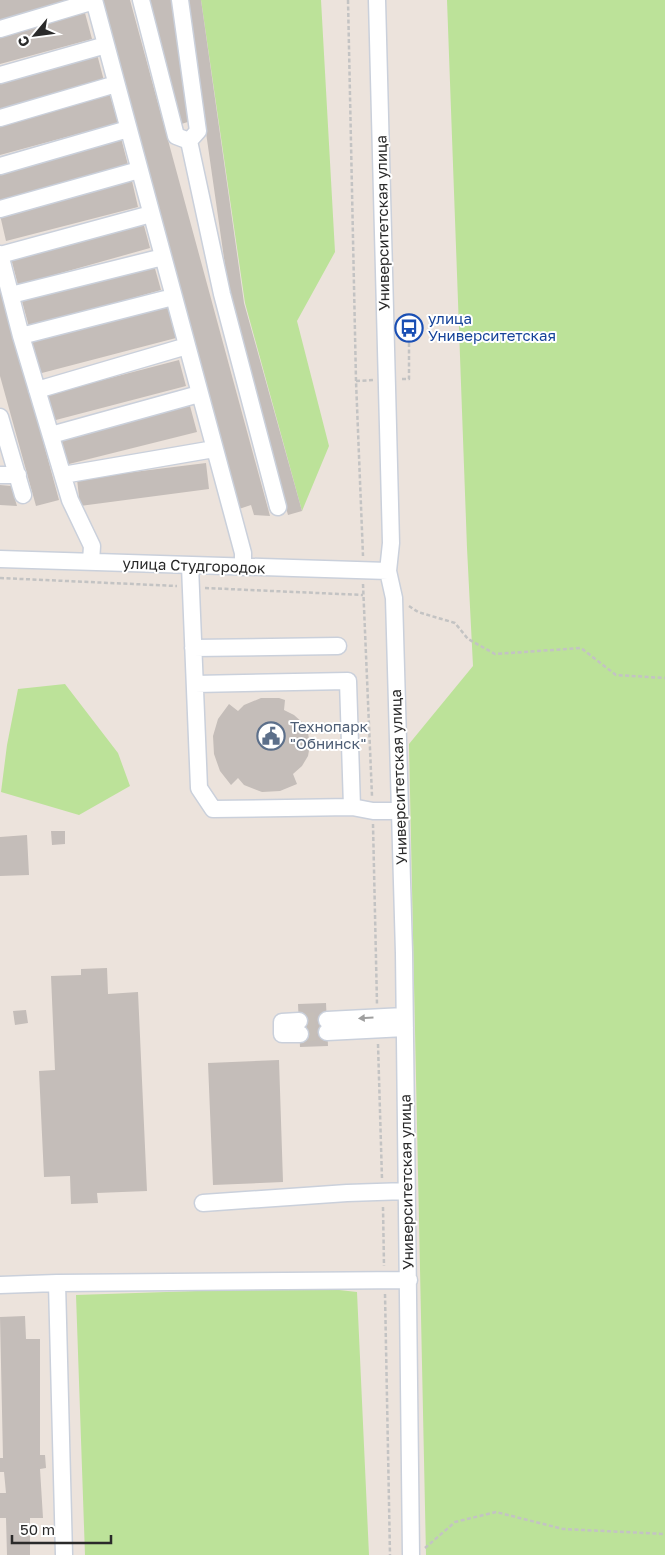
<svg xmlns="http://www.w3.org/2000/svg" width="665" height="1555" font-family="'Golos Text',sans-serif">
<style>
.green{fill:#bce299}
.building{fill:#c4bdb9}
.lines{fill:none;stroke-linecap:round;stroke-linejoin:round}
.minor-tunnel{stroke:#c5beb8;stroke-width:16;stroke-dasharray:16 8;stroke-linecap:butt}
.minor-casing{stroke:#cad0db;stroke-width:19}
.path{stroke:#c3c3c3;stroke-width:2.5;stroke-dasharray:4 2.5;stroke-linecap:butt}
.minor{stroke:#fff;stroke-width:16}
.oneway{fill:#9f9f9f}
.labels{text-anchor:middle;stroke-width:4;stroke-linejoin:round;paint-order:stroke}
.street-label{font-size:15px;fill:#2a2a2a;stroke:#fff}
.transit-label{font-size:15px;fill:#164399;stroke:#fff;text-anchor:start}
.service-label{font-size:15px;fill:#4e5e75;stroke:#fff;text-anchor:start}
</style>
<rect width="100%" height="100%" fill="#ece3dc"/>
<!-- green -->
<path class="green" d="M201,0H321L335,252L297,321L329,446L302,511L245,303Z
M447,0H665V1555H426L409,744L473,666L467,548Z
M65,684L118,753L130,786L79,815L1,792L7,745L18,689Z
M312,1287L357,1292L369,1555H85L76,1295Z"/>
<!-- building -->
<path class="building" d="M0,0H71V1L0,20Z
M101,0H130L270,516L254,515L251,505L239,509Z
M147,0H173L191,121L178,125Z
M187,0H201L244,303L302,511L288,515L231,307Z
M85,13L92,39L0,64V36Z
M97,54L104,81L0,109V81Z
M110,95L118,123L0,155V126Z
M121,138L128,165L0,200V172Z
M132,181L138,207L6,241L0,215Z
M143,222L150,248L18,285L11,258Z
M154,265L161,290L29,327L22,301Z
M0,283L59,500L36,506L0,376Z
M167,305L176,338L38,374L29,341Z
M179,360L186,386L52,421L45,395Z
M190,406L197,432L65,465L59,439Z
M206,463L209,489L80,506L77,479Z
M0,485L11,486L17,506L0,505Z
M261,698H279L285,700L284,710L294,715L303,723L308,733L310,745L308,756L302,766L293,774L297,784L280,791L262,792L244,785L238,778L231,785L220,771L214,754L213,736L218,719L229,704L238,711L244,705Z
M51,831H65V844L52,845Z
M27,835L29,875L0,876V837Z
M107,968L108,994L138,992L147,1191L97,1193L98,1203L71,1204L70,1176L44,1177L39,1071L55,1070L51,976L81,975V969Z
M326,1003L328,1046L300,1047L298,1004Z
M26,1010L28,1023L15,1025L13,1011Z
M279,1060L283,1182L213,1185L208,1063Z
M25,1316L26,1339H40V1455H45L46,1468L40,1469L43,1518H30V1555H7L6,1518H0V1493H6L4,1472H0V1458H3L0,1317Z"/>
<g class="lines">
<!-- minor-tunnel -->
<path class="minor-tunnel" d="M299,1021L327,1020
M300,1034L327,1032"/>
<!-- minor casing -->
<g class="minor-casing">
<path id="minor" d="M94,0L243,553V567
M141,0L176,136L189,141L198,131L180,0
M377,0L391,543L388,571L394,598L404,953L411,1555
M0,29L94,1
M0,75L106,45
M0,118L116,84
M189,141L222,294L278,507
M0,166L128,129
M0,209L139,170
M0,254L21,336L70,500L92,546L91,562
M0,255L151,214
M11,295L163,257
M21,336L173,297
M37,390L187,346
M0,417L23,495
M51,435L199,394
M0,475H18
M63,475L214,449
M0,559L388,571
M190,566L199,788L213,809L352,807L348,681L195,684
M193,648L338,646
M352,807L373,811H399
M327,1020L404,1016
M299,1021L282,1022V1034H300
M327,1032L405,1028
M203,1203L347,1193L407,1191
M57,1283L64,1555
M0,1285L57,1283L409,1280"/>
</g>
<!-- path -->
<path class="path" d="M348,0L356,381L363,556
M402,379H409V328
M356,381L374,380
M0,578L177,586
M363,584L372,796
M205,588L363,595
M409,606L418,612L455,623L468,639L495,654L581,648L616,675L665,678
M373,824L377,1004
M378,1044L382,1179
M383,1207L384,1266
M385,1294L390,1555
M425,1548L455,1522L496,1512L563,1529L665,1534"/>
<!-- minor -->
<use href="#minor" class="minor"/>
</g>
<!-- one-way arrows -->
<defs><path id="oneway-solid" d="M-6-.8H1V-3.2L6.5 0L1 3.2V.8H-6Z" transform="scale(1.25)"/></defs>
<use class="oneway" href="#oneway-solid" transform="translate(366 1018) rotate(177)"/>
<!-- icons -->
<defs>
<g id="bus-ring" transform="scale(1.4375)"><circle r="9.5" fill="#fff" stroke="#1a4fb4" stroke-width="1.5"/><path d="M-5-6H5V4H4V6H2V4H-2V6H-4V4H-5ZM-3.5-4V0h7V-4ZM-3.5 1.2v1.5H-2V1.2ZM2 1.2v1.5H3.5V1.2Z" fill="#1a4fb4"/></g>
<g id="civic-ring" transform="scale(1.4375)"><circle r="9.5" fill="#fff" stroke="#5c6f8a" stroke-width="1.5"/><path d="M-.6-6.5H3V-4.5H.6V-3L4-1V1h2V6H-6V1h2V-1L-.6-3ZM-1.2 2.5V6h2.4V2.5Z" fill="#5c6f8a"/></g>
</defs>
<g fill-rule="evenodd">
<use href="#bus-ring" x="409" y="328"/>
<use href="#civic-ring" x="271" y="736"/>
</g>
<g class="labels">
<!-- street labels -->
<g class="street-label">
<text transform="translate(383 223) rotate(-91)" y="5">Университетская улица</text>
<text transform="translate(194 566) rotate(2)" y="5">улица Студгородок</text>
<text transform="translate(399 777) rotate(-92)" y="5">Университетская улица</text>
<text transform="translate(407 1182) rotate(-91)" y="5">Университетская улица</text>
</g>
<!-- transit labels -->
<g class="transit-label">
<text x="428" y="324">улица<tspan x="428" dy="17">Университетская</tspan></text>
</g>
<!-- service labels -->
<g class="service-label">
<text x="290" y="732">Технопарк<tspan x="290" dy="17">"Обнинск"</tspan></text>
</g>
</g>
<!-- north arrow -->
<g transform="translate(35 35) rotate(241)" stroke="#ffffff" stroke-width="4" paint-order="stroke">
<path d="M0-4L9 19L0 12L-9 19Z" fill="#2a2a2a"/>
<text y="-8" font-size="14" font-weight="bold" text-anchor="middle" fill="#2a2a2a">С</text>
</g>
<!-- scale -->
<path d="M12 1535v8h99v-8" fill="none" stroke="#2a2a2a" stroke-width="2.5"/>
<text x="20" y="1535" font-size="15" fill="#2a2a2a" stroke="#ffffff" stroke-width="4" paint-order="stroke">50 m</text>
</svg>
